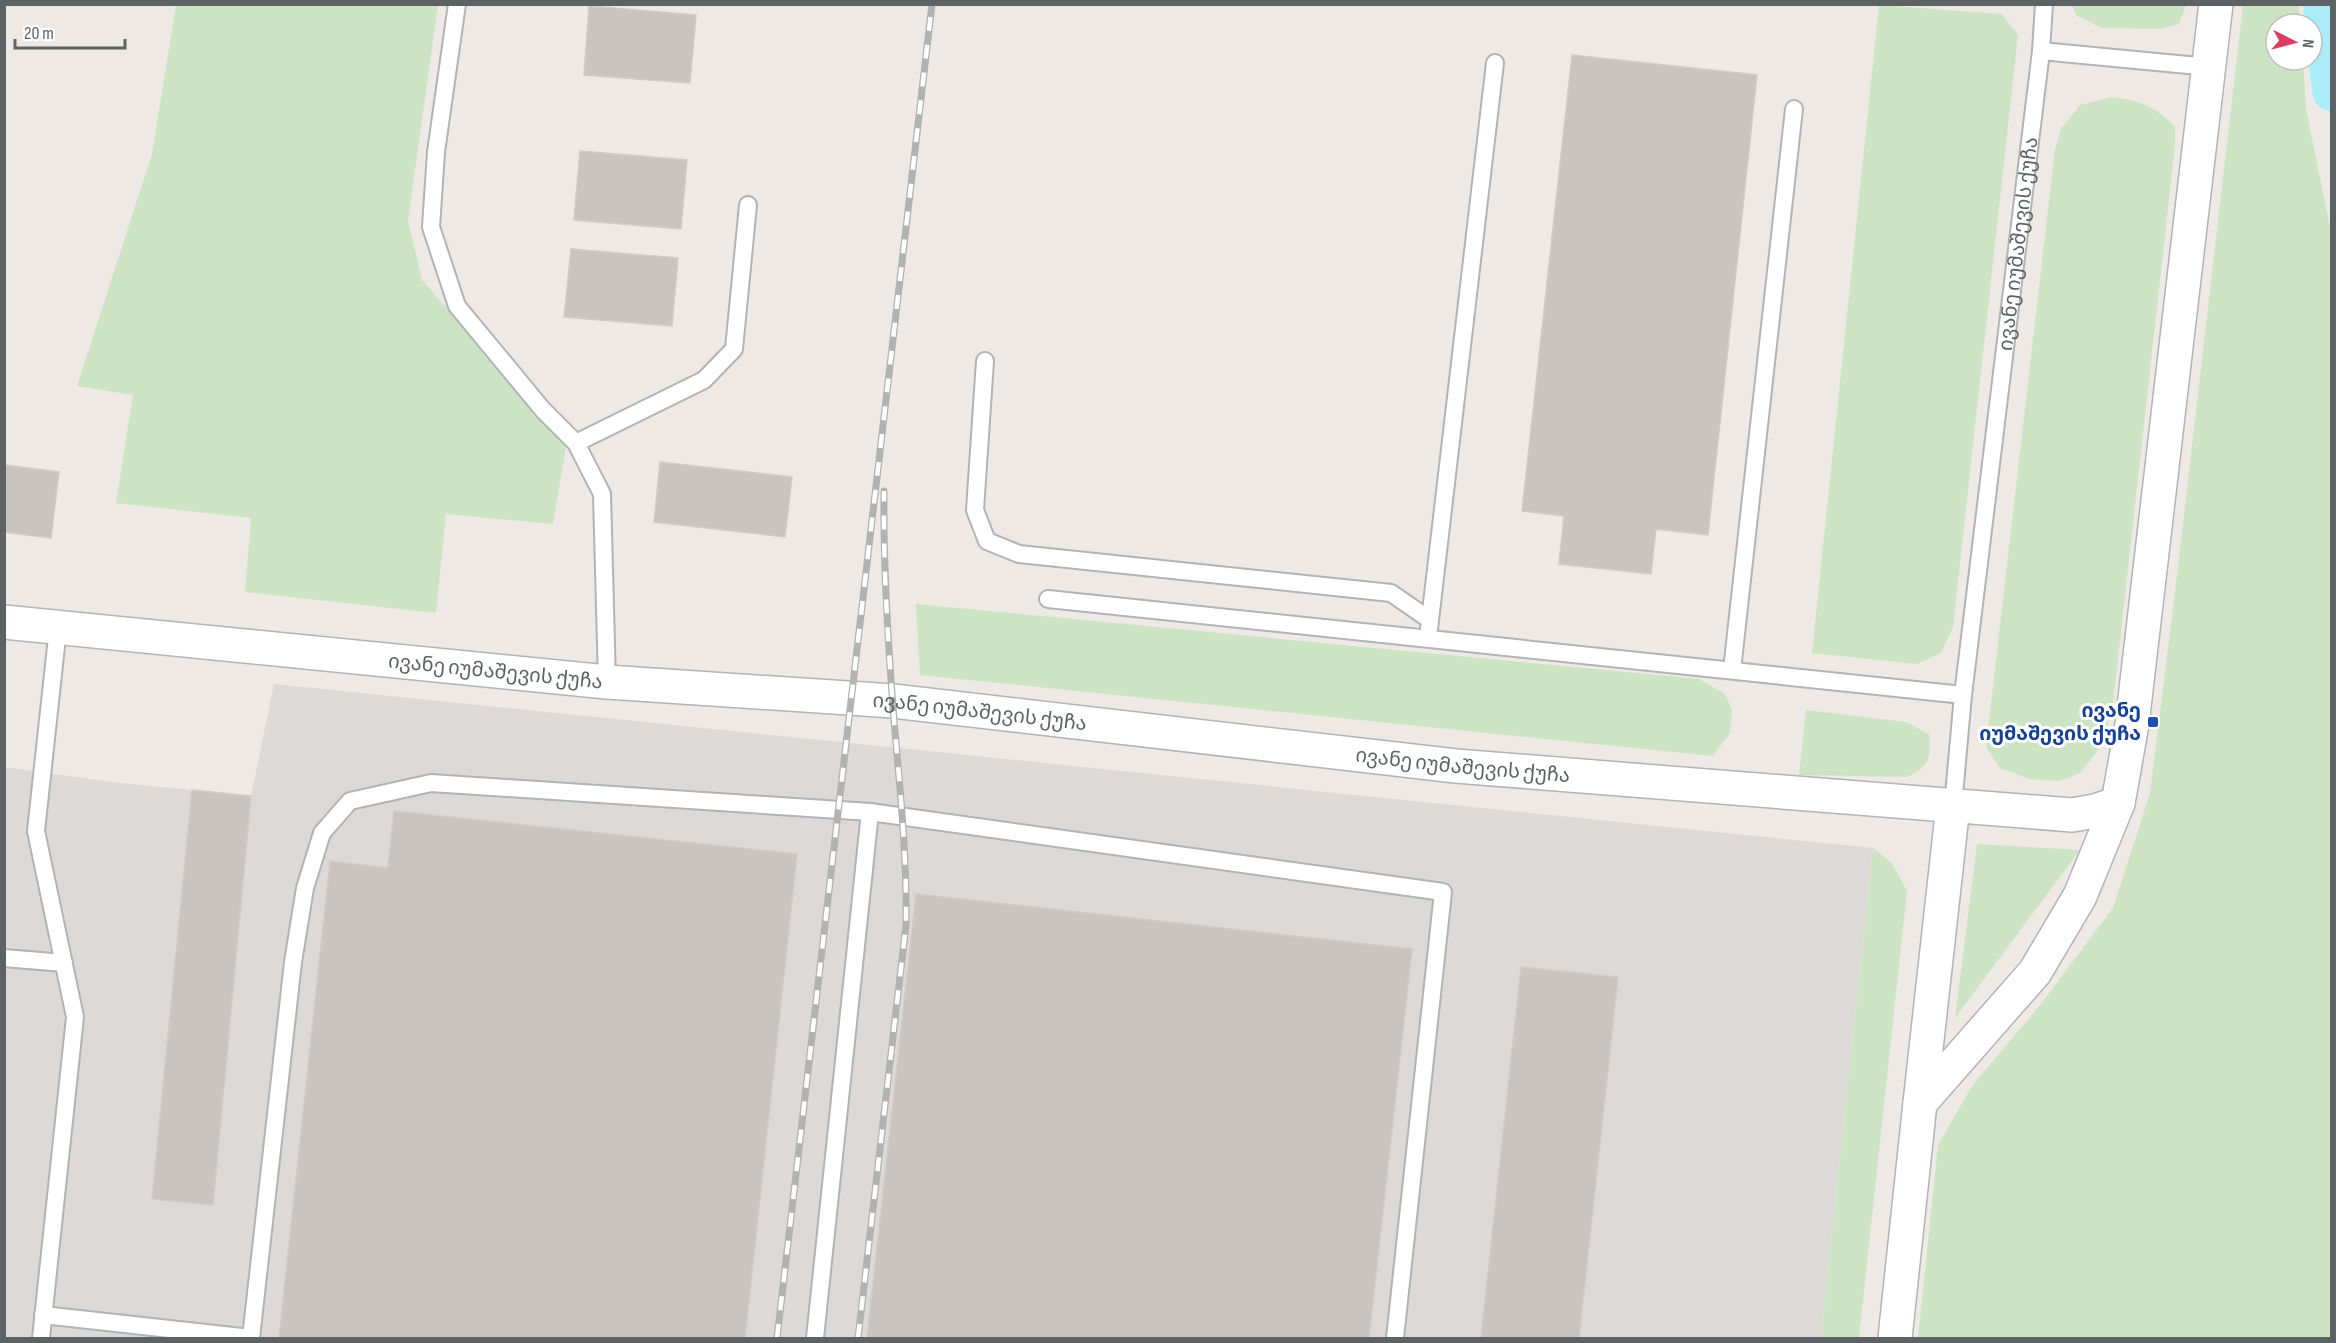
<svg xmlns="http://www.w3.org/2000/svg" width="2336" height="1343" font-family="'Sofia Sans Condensed','Noto Sans Georgian',sans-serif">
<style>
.industrial{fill:#ddd9d7}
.green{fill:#cce4c3}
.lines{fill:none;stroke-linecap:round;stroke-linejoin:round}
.canal{stroke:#aaedf9;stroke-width:39}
.building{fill:#cac4c1;stroke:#d2cac4;stroke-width:1.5}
.service-casing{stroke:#b0b4b6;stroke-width:20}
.minor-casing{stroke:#b0b4b6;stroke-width:36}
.tertiary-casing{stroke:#b0b4b6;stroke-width:36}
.service{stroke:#fff;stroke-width:16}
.minor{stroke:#fff;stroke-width:33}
.tertiary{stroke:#fff;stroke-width:33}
.rail-casing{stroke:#b1b2b2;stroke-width:7}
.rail{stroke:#fff;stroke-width:4.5;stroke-dasharray:14;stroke-linecap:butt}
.transit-dot{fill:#1a4fb4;stroke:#fff;stroke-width:2}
.labels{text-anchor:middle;stroke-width:6;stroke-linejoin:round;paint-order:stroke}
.street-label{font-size:20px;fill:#5d6264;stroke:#fff}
.transit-label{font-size:20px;font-weight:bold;fill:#164399;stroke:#fff;text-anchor:end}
</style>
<rect width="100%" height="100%" fill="#eee9e5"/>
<!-- industrial -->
<path class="industrial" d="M274,684L1873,848L1821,1338H5L4,767L112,782L251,796Z"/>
<!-- green -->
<path class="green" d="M176,5H438L408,221L422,280L566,447L553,524L446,514L436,613L245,592L251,518L116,503L133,395L77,386L152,154Z
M1879,5L2002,14L2018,35L1953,627L1941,653L1917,664L1812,653Z
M2072,5H2186L2179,24L2160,29L2102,28L2076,15Z
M2243,5H2299L2300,24H2276V60H2303L2306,109L2331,232V1338H1918L1938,1145L1972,1086L2041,1004L2113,908L2150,793L2176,584Z
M2111,97C2141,101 2154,105 2175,127V145L2113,704L2102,745L2080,773L2060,781L2030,779L2000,768L1986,747L2055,149L2061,129L2080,105Z
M916,604L1699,679L1725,694L1732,710L1730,733L1713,756L920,675Z
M1806,710L1906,722L1929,734C1931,758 1930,766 1907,777L1799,775Z
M1977,844L2080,850L1955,1018Z
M1873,848L1892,863L1907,891L1859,1338H1821Z"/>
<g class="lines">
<!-- canal -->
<path class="canal" d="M2323,4V23L2332,92"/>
</g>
<!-- building -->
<path class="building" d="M589,6L696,15L690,83L584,75Z
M1572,55L1757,75L1708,535L1656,529L1651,574L1559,564L1564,516L1522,511Z
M580,151L687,160L681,229L574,220Z
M571,249L678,258L672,326L564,317Z
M660,462L792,477L785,537L654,522Z
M4,465L59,472L51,538L4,532Z
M192,790L251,796L213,1205L152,1199Z
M394,811L797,854L745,1338H279L330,861L388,868Z
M916,894L1412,949L1369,1338H867Z
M1521,967L1618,977L1579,1338H1481Z"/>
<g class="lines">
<!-- service casing -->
<g class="service-casing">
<g id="service">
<path d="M457,4L436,152L431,227L457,306L543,410L576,443L602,494L607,682"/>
<path d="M2041,51L2209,67"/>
<path d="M985,361L975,510L987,541L1019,554L1391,593L1430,620"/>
<path d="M576,443L704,380L734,349L748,205"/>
<path d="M1048,599L1963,695"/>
<path d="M1429,629L1495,63"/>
<path d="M1732,670L1794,109"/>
<path id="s1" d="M1953,806L1963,695L2041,51L2044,4"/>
<path d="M4,958L64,963"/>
<path d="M43,1315L251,1338"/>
<path d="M41,1338L75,1017L36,831L58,628"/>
<path d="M251,1338L293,962L305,888L322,833L350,801L431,783L870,812L1443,892L1395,1338"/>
<path d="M815,1338L870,812"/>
</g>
</g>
<!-- minor casing -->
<g class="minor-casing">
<g id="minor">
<path id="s2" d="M4,622L607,682L893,701L1456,766L2072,815L2095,811L2118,803"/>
<path d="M1920,1103L1953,806"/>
</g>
</g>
<!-- tertiary casing -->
<g class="tertiary-casing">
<path id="tertiary" d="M1895,1338L1920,1103L2035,972L2080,896L2118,803L2132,724L2216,4"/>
</g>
<!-- service -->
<use href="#service" class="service"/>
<!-- minor -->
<use href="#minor" class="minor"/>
<!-- tertiary -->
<use href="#tertiary" class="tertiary"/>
<!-- rail casing -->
<g class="rail-casing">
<path id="rail" d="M777,1338L932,4
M858,1338L906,925C907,855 900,789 894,720C888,644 883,567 884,491"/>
</g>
<!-- rail -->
<use href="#rail" class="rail"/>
</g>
<!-- markers -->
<rect class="transit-dot" x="2147" y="716" width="12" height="12" rx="3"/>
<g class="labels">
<!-- street labels -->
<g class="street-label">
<text dy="7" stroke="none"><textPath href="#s1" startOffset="566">ივანე იუმაშევის ქუჩა</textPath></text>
<text dy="7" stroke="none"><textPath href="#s2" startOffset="494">ივანე იუმაშევის ქუჩა</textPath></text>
<text dy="7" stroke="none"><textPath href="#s2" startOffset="980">ივანე იუმაშევის ქუჩა</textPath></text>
<text dy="7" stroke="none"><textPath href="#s2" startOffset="1466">ივანე იუმაშევის ქუჩა</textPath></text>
</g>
<!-- transit labels -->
<g class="transit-label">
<text x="2141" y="717">ივანე<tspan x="2141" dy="23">იუმაშევის ქუჩა</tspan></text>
</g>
</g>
<!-- border -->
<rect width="2336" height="1343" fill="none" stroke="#5d6264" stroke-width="12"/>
<!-- north arrow -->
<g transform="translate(2294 42) rotate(96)"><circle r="28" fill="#ffffff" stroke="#bec0c1" stroke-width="1.5"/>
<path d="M0-4.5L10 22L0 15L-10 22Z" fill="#dd3c5e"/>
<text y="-9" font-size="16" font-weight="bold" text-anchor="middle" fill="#5d6264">N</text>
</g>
<!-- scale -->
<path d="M15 39v9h110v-9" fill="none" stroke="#5d6264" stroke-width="3"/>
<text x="24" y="39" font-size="18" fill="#5d6264" stroke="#ffffff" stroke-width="4.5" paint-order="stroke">20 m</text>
</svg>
